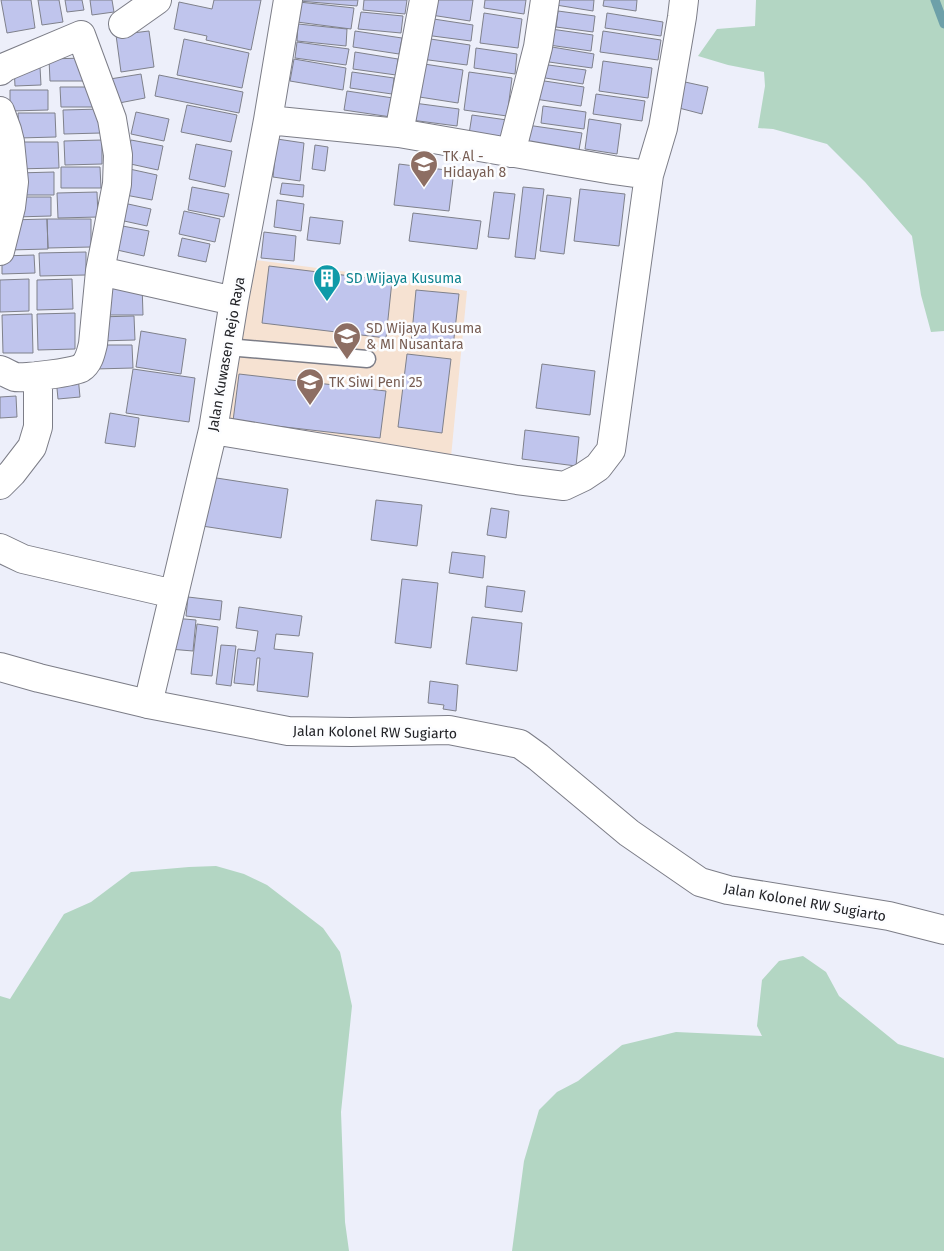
<svg xmlns="http://www.w3.org/2000/svg" width="944" height="1251" font-family="'Fira Sans',sans-serif">
<style>
.education{fill:#f6e2d2}
.green{fill:#b3d6c3}
.lines{fill:none;stroke-linecap:round;stroke-linejoin:round}
.stream{stroke:#6da0a9;stroke-width:9}
.building{fill:#c0c5ed;stroke:#7f818b}
.service-casing{stroke:#7c7d87;stroke-width:19}
.minor-casing{stroke:#7c7d87;stroke-width:30}
.secondary-casing{stroke:#7c7d87;stroke-width:30}
.service{stroke:#fff;stroke-width:16}
.minor{stroke:#fff;stroke-width:28}
.secondary{stroke:#fff;stroke-width:28}
.labels{text-anchor:middle;stroke-width:5;stroke-linejoin:round;paint-order:stroke}
.education-label{font-size:14px;fill:#785e54;stroke:#fcfdff;text-anchor:start}
.culture-label{font-size:14px;fill:#0d838f;stroke:#fcfdff;text-anchor:start}
.street-label{font-size:14px;fill:#222327;stroke:#fcfdff}
</style>
<rect width="100%" height="100%" fill="#edeffa"/>
<!-- education -->
<path class="education" d="M249,259L394,278L467,291L451,457L223,429Z"/>
<!-- green -->
<path class="green" d="M756,0H944V331L931,332L921,295L912,236L865,182L827,144L773,129L758,128L765,86L764,72L728,65L698,56L717,29L755,26Z
M216,866L244,874L267,885L323,928L340,952L352,1006L341,1112L345,1222L349,1251H0V996L10,999L64,914L91,902L131,872L189,867Z
M803,956L826,972L839,996L898,1044L944,1058V1251H512L524,1161L539,1110L557,1092L578,1081L622,1045L676,1032L762,1036L757,1026L762,980L779,961Z"/>
<g class="lines">
<!-- stream -->
<path class="stream" d="M935,0L944,24"/>
</g>
<!-- building -->
<path class="building" d="M1,0H31L35,28L7,33Z
M38,0H59L63,22L42,25Z
M65,0H82L84,10L67,12Z
M90,0H112L114,12L92,15Z
M214,0H261L251,50L206,40L207,36L174,29L179,2L212,9Z
M299,0H358L357,6L299,1Z
M364,0H407L405,14L363,10Z
M433,0H473L470,21L431,15Z
M485,0H526L524,14L484,8Z
M556,0H594L593,11L556,5Z
M604,0H637L636,11L603,6Z
M299,2L354,8L351,29L297,22Z
M558,11L595,16L593,32L556,27Z
M361,12L403,16L401,33L358,29Z
M484,13L522,19L518,48L480,43Z
M607,13L663,22L661,36L605,28Z
M427,18L473,25L471,41L425,35Z
M298,24L347,29L346,46L297,41Z
M551,29L593,35L591,51L549,45Z
M149,31L154,67L121,72L116,35Z
M355,31L402,38L399,54L353,47Z
M603,31L661,40L658,60L600,52Z
M424,38L470,45L467,65L421,59Z
M184,39L249,53L242,88L177,75Z
M297,42L349,49L346,65L295,58Z
M552,47L594,54L592,68L549,62Z
M476,48L517,54L515,74L474,68Z
M355,52L398,59L396,75L353,69Z
M84,58V81H50L49,59Z
M294,59L346,68L343,90L290,81Z
M603,61L652,68L648,98L599,91Z
M418,63L463,70L458,103L413,96Z
M541,64L586,70L583,84L539,77Z
M14,67H40L41,85L15,86Z
M352,72L394,78L392,94L350,88Z
M469,72L512,78L507,116L464,110Z
M141,74L145,98L114,104L110,79Z
M159,75L243,92L239,113L155,96Z
M538,80L584,87L581,106L535,99Z
M685,82L708,87L702,114L679,108Z
M60,87H94V107H61Z
M10,90H48V110L10,111Z
M347,91L393,98L391,117L344,110Z
M596,94L645,101L642,121L593,114Z
M414,103L459,109L457,126L411,120Z
M187,105L237,115L231,142L181,132Z
M543,106L586,112L584,129L541,123Z
M101,109V133L64,134L63,110Z
M136,112L169,119L164,141L131,134Z
M18,113H55L56,137L19,138Z
M472,115L507,120L505,139L469,134Z
M589,119L621,124L617,154L585,149Z
M527,125L582,133L579,150L525,142Z
M277,139L304,143L300,181L273,177Z
M102,140V164L65,165L64,141Z
M131,140L163,146L158,170L126,163Z
M14,142H58L59,168L15,169Z
M196,144L232,151L225,187L189,179Z
M315,145L328,147L325,171L312,169Z
M399,164L454,171L449,211L394,205Z
M61,167H100L101,188H61Z
M125,168L157,175L152,200L120,194Z
M54,172V195H17V173Z
M282,183L304,185L303,197L280,194Z
M192,187L229,194L224,217L188,210Z
M523,187L544,189L535,259L515,257Z
M580,189L625,194L619,246L574,241Z
M97,192L98,217L58,218L57,193Z
M494,192L515,194L509,239L488,237Z
M547,195L571,198L564,254L540,251Z
M14,197H51V216L15,217Z
M277,200L304,204L301,231L274,227Z
M119,202L151,209L147,226L115,219Z
M184,211L220,219L215,242L179,234Z
M413,213L481,221L477,249L409,241Z
M310,217L343,221L340,244L307,240Z
M47,219L48,249L9,250L8,220Z
M47,219H91V247L48,248Z
M112,224L149,231L144,256L108,248Z
M264,232L296,236L294,261L261,258Z
M182,238L210,244L206,262L178,256Z
M86,252V275L40,276L39,253Z
M34,255L35,273L2,274V256Z
M269,266L392,281L386,338L262,323Z
M29,279V311L0,312V280Z
M72,279L73,309L37,310V280Z
M142,284L143,315H103L102,285Z
M416,290L459,294L453,347L411,343Z
M75,313V349L38,350L37,314Z
M32,314L33,353H3L2,315Z
M134,316L135,340L98,341L97,317Z
M141,331L186,339L181,374L136,367Z
M94,345H132L133,368L95,369Z
M407,354L451,359L442,433L398,427Z
M542,364L595,371L590,415L536,408Z
M133,369L195,378L189,422L126,413Z
M239,374L386,391L380,438L233,421Z
M78,376L80,397L58,399L56,378Z
M16,396L17,417L0,418V397Z
M110,413L139,418L135,447L105,443Z
M525,430L579,437L576,466L522,459Z
M210,477L288,489L281,538L202,526Z
M376,500L422,505L417,546L371,540Z
M491,508L509,511L506,538L487,535Z
M452,552L485,556L483,578L449,573Z
M402,579L438,583L431,648L395,643Z
M487,586L525,591L522,612L485,607Z
M188,597L222,601L220,620L186,616Z
M239,607L302,616L299,636L276,634L274,649L313,653L308,697L257,691L260,658H257L254,685L234,683L238,649L255,651L258,631L236,628Z
M472,617L522,623L517,671L466,664Z
M173,618L196,620L193,651L169,649Z
M197,624L218,627L212,676L191,674Z
M221,645L236,646L231,686L216,684Z
M430,681L458,685L456,711L443,709L444,705L428,703Z"/>
<g class="lines">
<!-- service casing -->
<g class="service-casing">
<path id="service" d="M227,347L367,359"/>
</g>
<!-- minor casing -->
<g class="minor-casing">
<path id="minor" d="M123,24L157,0
M0,71L5,67L81,35L112,119L118,155L117,184L100,271L93,344C91,352 89,363 81,368C75,372 22,379 15,377C10,375 5,372 0,370
M0,111L7,130L10,142L14,182L11,207L0,251
M268,120L399,133L613,170L649,175L663,128L682,17L684,0
M399,133L424,0
M511,153L538,47L545,0
M100,271L234,301
M213,430L517,480L564,486L583,477L598,467L611,450L649,175
M0,485L12,473L32,447L38,427V376
M0,548L23,559L174,594
M148,704L213,430L234,301L268,120L288,0"/>
</g>
<!-- secondary casing -->
<g class="secondary-casing">
<path id="secondary" d="M0,667L39,678L148,704L288,731L351,732L449,730L520,744L538,757L629,833L700,882L728,890L889,916L944,930"/>
</g>
<!-- service -->
<use href="#service" class="service"/>
<!-- minor -->
<use href="#minor" class="minor"/>
<!-- secondary -->
<use href="#secondary" class="secondary"/>
</g>
<!-- icons -->
<defs>
<g id="school-pin" transform="scale(1.4375)"><path d="M0 17L-7.5 6A9.5 9.5 0 1 1 7.5 6Z" fill="#8d6e63" stroke="#fcfdff"/><path d="M0-5L7-2L0 1L-7-2ZM-4 1L0 2.5L4 1V4Q0 6-4 4Z" fill="#fff"/></g>
<g id="building-pin" transform="scale(1.4375)"><path d="M0 17L-7.5 6A9.5 9.5 0 1 1 7.5 6Z" fill="#0f9aa8" stroke="#fcfdff"/><path d="M-4-6H4V6H1V3H-1V6H-4ZM-2.5-4.3h1.7v1.8h-1.7ZM.8-4.3h1.7v1.8H.8ZM-2.5-1h1.7V.8h-1.7ZM.8-1h1.7V.8H.8Z" fill="#fff"/></g>
</defs>
<g fill-rule="evenodd">
<use href="#school-pin" x="424" y="164"/>
<use href="#building-pin" x="327" y="278"/>
<use href="#school-pin" x="347" y="336"/>
<use href="#school-pin" x="310" y="382"/>
</g>
<g class="labels">
<!-- education labels -->
<g class="education-label">
<text x="443" y="161">TK Al -<tspan x="443" dy="16">Hidayah 8</tspan></text>
<text x="366" y="333">SD Wijaya Kusuma<tspan x="366" dy="16">&amp; MI Nusantara</tspan></text>
<text x="329" y="387">TK Siwi Peni 25</text>
</g>
<!-- culture labels -->
<g class="culture-label">
<text x="346" y="283">SD Wijaya Kusuma</text>
</g>
<!-- street labels -->
<g class="street-label">
<text transform="translate(226 354) rotate(-80)" y="5">Jalan Kuwasen Rejo Raya</text>
<text transform="translate(375 732) rotate(1)" y="5">Jalan Kolonel RW Sugiarto</text>
<text transform="translate(805 902) rotate(10)" y="5">Jalan Kolonel RW Sugiarto</text>
</g>
</g>
</svg>
